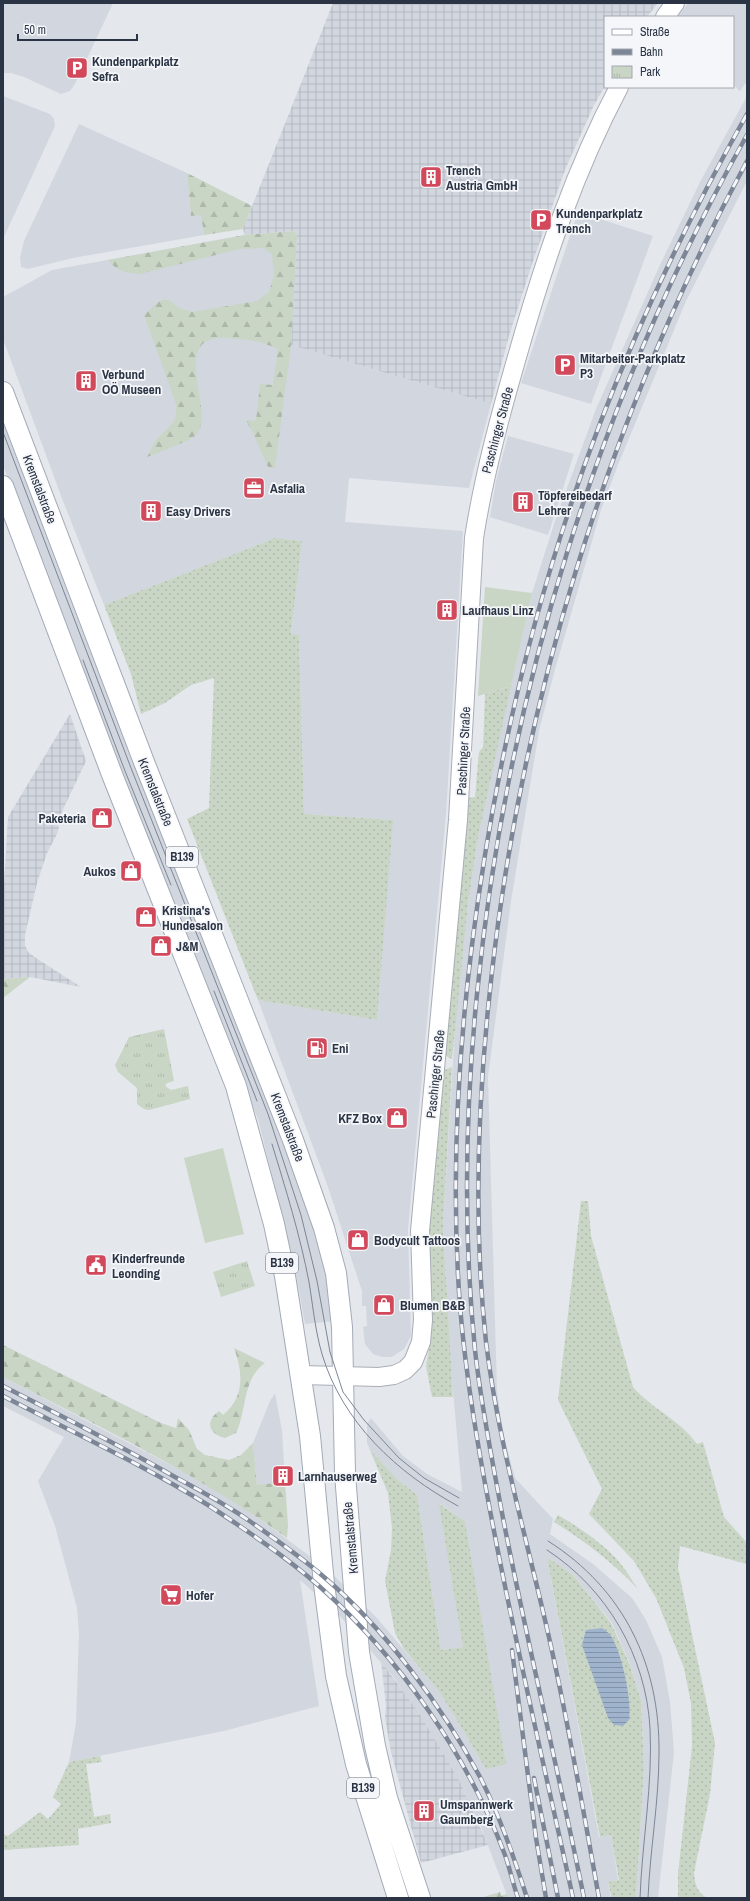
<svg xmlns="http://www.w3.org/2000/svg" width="750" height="1901" font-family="'Archivo Narrow',sans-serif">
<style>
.built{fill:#d2d6de}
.industrial{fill:url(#industrial-grid)}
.grass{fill:url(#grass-dots)}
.forest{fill:url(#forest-firs)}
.park{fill:url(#park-tufts)}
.garden{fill:#c9d6c5}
.water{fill:url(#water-rules)}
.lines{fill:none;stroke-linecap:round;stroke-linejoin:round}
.secondary-casing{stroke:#a9aeb7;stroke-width:20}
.primary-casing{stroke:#a3abb8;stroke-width:22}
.secondary{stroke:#fff;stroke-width:18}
.primary{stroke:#fff;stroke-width:20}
.tram{stroke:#7d8696;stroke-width:1}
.rail-casing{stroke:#7d8696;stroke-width:4.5}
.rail{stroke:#f4f6f9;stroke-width:3;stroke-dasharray:9;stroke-linecap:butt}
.labels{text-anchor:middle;stroke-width:3.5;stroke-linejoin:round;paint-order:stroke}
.shield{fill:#f4f6f9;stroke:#676e7b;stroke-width:1}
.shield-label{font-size:12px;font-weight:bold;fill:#2b3445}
.poi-label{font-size:13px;font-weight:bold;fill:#2b3445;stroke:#f4f6f9;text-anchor:start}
.street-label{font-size:13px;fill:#2b3445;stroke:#f4f6f9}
</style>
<defs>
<pattern id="industrial-grid" width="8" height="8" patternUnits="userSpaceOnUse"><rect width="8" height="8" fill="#d2d6de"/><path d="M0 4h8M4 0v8" fill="none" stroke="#b4b8c0"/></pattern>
<pattern id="grass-dots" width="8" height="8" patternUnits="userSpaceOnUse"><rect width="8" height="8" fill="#c9d6c5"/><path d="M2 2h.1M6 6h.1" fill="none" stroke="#adb8ab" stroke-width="1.8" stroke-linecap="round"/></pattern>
<pattern id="forest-firs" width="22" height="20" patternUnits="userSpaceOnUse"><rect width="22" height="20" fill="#c9d6c5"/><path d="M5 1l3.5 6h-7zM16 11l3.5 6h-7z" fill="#adb8ab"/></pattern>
<pattern id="park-tufts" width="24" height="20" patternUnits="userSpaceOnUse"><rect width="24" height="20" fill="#c9d6c5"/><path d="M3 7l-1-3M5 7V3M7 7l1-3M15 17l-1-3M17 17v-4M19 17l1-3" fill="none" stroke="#adb8ab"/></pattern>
<pattern id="water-rules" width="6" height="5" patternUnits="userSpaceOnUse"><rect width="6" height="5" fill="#9fb4cc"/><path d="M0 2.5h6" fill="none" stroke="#8293a7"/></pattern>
</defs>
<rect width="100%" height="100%" fill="#e4e7ec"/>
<!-- built -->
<path class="built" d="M3,3H113L75,84L70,91L61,94L24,77L11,73H3Z
M688,3H747V81L740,91L733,85V17H677Z
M3,96L50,114L54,119L55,126L3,239Z
M747,96V181L686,301L618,465L601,510L554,673L539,731L511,901L488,1077L497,1390L503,1434L515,1478L553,1519L550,1534L593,1564L632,1598L646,1620L662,1657L670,1702L674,1752L658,1898H636L644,1768L641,1701L630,1664L612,1623L573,1575L547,1557L599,1837L611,1835L618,1880L608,1882L611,1898H508L481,1827L461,1784L393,1676L339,1615L300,1580L319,1706L224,1731L69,1762L76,1723L79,1633L77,1608L55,1526L38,1481L64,1437L3,1406V1377L201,1481L253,1514L327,1569L377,1618L438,1690L454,1715L486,1769L481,1620L465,1521L440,1504L463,1647L441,1650L417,1495L397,1479L370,1450L367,1443V1424L371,1418L403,1456L427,1474L462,1492L451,1367L443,1227L456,1011L468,904L478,837L490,776L532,593L556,518L596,409L659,267L701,180Z
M79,124L187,173L191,215L201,214L204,235L73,258L28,269L21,267L20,257L24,241Z
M578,212L653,236L591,404L521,383Z
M245,235H297L291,345L491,404L469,488L349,478L345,522L463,531L446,814L408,1229L411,1336L404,1349L392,1357H382L373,1354L365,1344L363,1327L367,1326L366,1306H362V1291L327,1184L258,1000L377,1020L392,820L304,814L299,636L291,635L302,541L275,538L104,605L63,501L3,339V297L52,270Z
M3,414L308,1202L324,1262L335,1321L305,1324L295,1268L258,1119L120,773L64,621L3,465Z
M508,436L574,454L548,535L490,517L496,481Z
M275,1393L282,1431L285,1482L257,1486L253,1443L270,1401Z"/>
<!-- industrial -->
<path class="industrial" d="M333,3H658L647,17H605V86L594,105L565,170L532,264L509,336L491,404L291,345L297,235L294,231L245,235L243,229Z
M70,714L86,761L57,822L59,827L57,834L47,853L37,883L25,935V945L28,952L36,958L81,987L30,977L3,979V902L8,817Z
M381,1661L420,1715L444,1755L461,1784L488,1845L421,1863L391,1752L385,1718L386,1706Z"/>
<!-- grass -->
<path class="grass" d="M275,538L302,541L291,634L299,635L304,814L393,820L377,1020L258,1000L187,819L209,808L214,678L191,685L165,703L141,714L131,674L104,605Z
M511,686L478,837L468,904L452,1059L444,1055L468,798L475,797L479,752L483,747L485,694Z
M452,1067L443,1227L453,1397H432L426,1366L430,1343L431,1305L428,1225L442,1071Z
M581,1201H588L591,1236L633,1387C652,1409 680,1420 697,1444L703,1442L724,1517L747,1543V1564L680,1546L678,1568L715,1743L710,1794L694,1873C695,1885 697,1892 707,1898H678V1874L692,1746L691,1703L684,1668L656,1598L634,1561L589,1514L602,1489L558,1400Z
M370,1450L397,1479L417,1495L441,1650L463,1647L439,1504L465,1521L506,1764L486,1769L454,1715L438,1690L404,1649L395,1633L385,1581L391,1550L392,1528L388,1493Z
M558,1515C580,1528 604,1544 620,1563C627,1571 632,1581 638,1589C613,1563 585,1541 554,1522Z
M547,1557L573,1575L611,1623L630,1665L641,1701L644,1768L636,1898H612L608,1882L619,1880L611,1835L600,1837Z
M100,1756L102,1762L86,1764L94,1817L110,1814L111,1823L78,1829L79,1845L3,1850V1834L8,1836L40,1812L48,1819L61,1804L53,1797L69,1762Z"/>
<!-- forest -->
<path class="forest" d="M187,173L252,206L243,229L204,235L201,215L191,216Z
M294,231L297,235L291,345L275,468L268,467L252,431L246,420L256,421L260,384L273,385L278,349C258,340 249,340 228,338C166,334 216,409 197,434C191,441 157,453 147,457C151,451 154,442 158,438C171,425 178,423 176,404L144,315L161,300H169L179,308L192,312L257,301L269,292L274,276L272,254L263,248L240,249L140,274C127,273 116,271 108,260L245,235Z
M30,977L3,998V979Z
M3,1345L161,1423L176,1428L178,1418L189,1430L197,1449L205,1455L229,1460L241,1455L253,1443L257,1485L285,1482L288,1525L287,1538C198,1474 100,1427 3,1377Z
M234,1348L265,1363C242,1379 247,1411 236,1433L225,1438C208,1434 205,1421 219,1411L223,1415C245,1397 243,1372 234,1348Z
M500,1892L501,1896L507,1894L508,1898H480Z"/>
<!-- park -->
<path class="park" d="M164,1029L174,1081L167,1083L165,1086L171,1090L188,1086L190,1099L149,1110L144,1109L137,1104V1088L118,1072L115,1065L129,1037Z
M247,1261L255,1286L221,1297L213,1272Z"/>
<!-- garden -->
<path class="garden" d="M485,587L532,593L511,686L478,696Z
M223,1148L244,1234L205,1243L184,1158Z"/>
<!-- water -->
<path class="water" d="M602,1628C605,1630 609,1633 611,1636C622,1653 632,1701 629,1720L623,1726L614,1725L608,1718L582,1645L586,1630Z"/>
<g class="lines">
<!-- secondary casing -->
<g class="secondary-casing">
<path id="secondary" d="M665,17L675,3
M301,1375L379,1377L394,1375L405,1370L413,1362L421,1342L423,1320L420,1231L458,820L474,538C484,474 501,412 519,350C545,259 575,170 619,87"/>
</g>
<!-- primary casing -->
<g class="primary-casing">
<path id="primary" d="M3,392L144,762L293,1140L324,1228L336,1273L342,1327L345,1474L359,1652L375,1746L387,1798L420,1898
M3,486L113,777L236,1086L274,1224L285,1276L310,1436L324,1584L336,1676L356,1764L398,1898"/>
</g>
<!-- secondary -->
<use href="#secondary" class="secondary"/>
<!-- primary -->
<use href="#primary" class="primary"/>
<!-- tram -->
<path class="tram" d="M3,432L131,768L268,1114L301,1215L317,1281L330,1352L343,1392L364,1420L399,1458L424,1478L459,1498
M83,660L125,771L171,885
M214,991L257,1101
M272,1144C286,1190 300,1235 309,1282C313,1306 315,1330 322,1354C342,1422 397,1473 458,1506
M548,1541C624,1589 660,1665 659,1753C659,1801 650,1850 648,1898
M547,1550C607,1589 646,1656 650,1728C653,1784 642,1842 640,1898"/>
<!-- rail casing -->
<g class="rail-casing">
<path id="rail" d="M3,1386C61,1416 119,1445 175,1477C201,1491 227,1505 251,1522C275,1539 301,1557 324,1577C385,1629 442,1706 480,1777C500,1816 514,1857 527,1898
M3,1396C70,1431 144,1465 208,1505C246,1530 285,1556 319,1586C399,1657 468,1756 505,1855C510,1869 513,1884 518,1898
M512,1650L536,1838L546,1898
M534,1778L558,1898
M573,1898C546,1774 517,1651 493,1526C479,1453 466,1380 460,1306C451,1186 457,1064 472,945C498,738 551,530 635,338C668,262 706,187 747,114
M584,1898C558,1769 527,1642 502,1513C492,1459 481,1405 475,1350C463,1231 465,1113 477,994C507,693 599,398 747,135
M599,1898C583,1809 568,1720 548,1633C526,1536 498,1441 486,1342C474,1231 477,1119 488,1009C517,713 606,423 747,161"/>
</g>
<!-- rail -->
<use href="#rail" class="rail"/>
</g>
<!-- icons -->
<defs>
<g id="parking-square" transform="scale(1.15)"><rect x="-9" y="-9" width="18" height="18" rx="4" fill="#d1495b" stroke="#f4f6f9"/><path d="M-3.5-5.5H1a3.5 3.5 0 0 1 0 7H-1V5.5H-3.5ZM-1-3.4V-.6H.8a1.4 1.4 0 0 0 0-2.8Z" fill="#fff"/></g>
<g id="building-square" transform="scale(1.15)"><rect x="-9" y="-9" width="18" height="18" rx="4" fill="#d1495b" stroke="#f4f6f9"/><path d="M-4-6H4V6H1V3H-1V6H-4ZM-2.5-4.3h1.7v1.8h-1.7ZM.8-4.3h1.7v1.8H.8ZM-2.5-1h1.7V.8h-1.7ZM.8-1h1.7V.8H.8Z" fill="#fff"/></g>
<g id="office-square" transform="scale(1.15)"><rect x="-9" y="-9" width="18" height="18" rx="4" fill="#d1495b" stroke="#f4f6f9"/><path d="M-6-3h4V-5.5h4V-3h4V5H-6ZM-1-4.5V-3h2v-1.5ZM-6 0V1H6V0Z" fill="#fff"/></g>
<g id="shop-square" transform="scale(1.15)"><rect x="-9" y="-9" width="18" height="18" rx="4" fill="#d1495b" stroke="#f4f6f9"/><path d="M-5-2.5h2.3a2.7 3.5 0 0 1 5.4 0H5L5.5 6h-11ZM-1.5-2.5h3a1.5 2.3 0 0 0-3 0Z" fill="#fff"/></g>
<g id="fuel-square" transform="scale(1.15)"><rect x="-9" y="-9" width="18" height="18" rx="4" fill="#d1495b" stroke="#f4f6f9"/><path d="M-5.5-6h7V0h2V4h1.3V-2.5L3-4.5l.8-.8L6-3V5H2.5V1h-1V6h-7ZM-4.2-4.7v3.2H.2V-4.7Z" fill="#fff"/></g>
<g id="civic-square" transform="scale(1.15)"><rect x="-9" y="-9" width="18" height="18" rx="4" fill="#d1495b" stroke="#f4f6f9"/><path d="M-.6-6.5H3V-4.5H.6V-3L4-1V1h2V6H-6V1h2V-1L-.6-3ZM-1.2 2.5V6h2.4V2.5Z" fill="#fff"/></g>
<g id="supermarket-square" transform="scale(1.15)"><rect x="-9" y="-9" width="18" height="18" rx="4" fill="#d1495b" stroke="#f4f6f9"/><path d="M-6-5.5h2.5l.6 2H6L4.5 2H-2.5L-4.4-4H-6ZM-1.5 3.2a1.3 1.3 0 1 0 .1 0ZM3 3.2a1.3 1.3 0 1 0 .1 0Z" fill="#fff"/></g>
</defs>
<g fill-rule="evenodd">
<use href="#parking-square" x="77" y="68"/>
<use href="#building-square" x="431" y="177"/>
<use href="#parking-square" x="541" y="220"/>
<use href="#parking-square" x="565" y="365"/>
<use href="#building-square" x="86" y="381"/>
<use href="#office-square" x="254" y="488"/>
<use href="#building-square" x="523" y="502"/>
<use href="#building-square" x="151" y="511"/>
<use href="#building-square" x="447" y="610"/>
<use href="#shop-square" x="102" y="818"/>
<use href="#shop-square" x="131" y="871"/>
<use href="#shop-square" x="146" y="917"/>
<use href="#shop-square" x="161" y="946"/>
<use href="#fuel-square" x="317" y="1048"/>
<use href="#shop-square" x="397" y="1118"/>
<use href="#shop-square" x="358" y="1240"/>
<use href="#civic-square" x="96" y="1265"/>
<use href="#shop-square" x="384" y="1305"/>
<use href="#building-square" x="283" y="1476"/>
<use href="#supermarket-square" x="171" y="1595"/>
<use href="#building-square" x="424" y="1811"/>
</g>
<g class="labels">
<!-- shield labels -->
<g class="shield">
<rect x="166" y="847" width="32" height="20" rx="3"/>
<rect x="266" y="1253" width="32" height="20" rx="3"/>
<rect x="347" y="1778" width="32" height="20" rx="3"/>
</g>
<g class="shield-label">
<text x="182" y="861">B139</text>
<text x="282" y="1267">B139</text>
<text x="363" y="1792">B139</text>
</g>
<!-- poi labels -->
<g class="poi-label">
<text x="92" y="66">Kundenparkplatz<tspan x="92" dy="15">Sefra</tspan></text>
<text x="446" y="175">Trench<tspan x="446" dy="15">Austria GmbH</tspan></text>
<text x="556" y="218">Kundenparkplatz<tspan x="556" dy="15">Trench</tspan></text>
<text x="580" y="363">Mitarbeiter-Parkplatz<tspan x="580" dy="15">P3</tspan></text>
<text x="102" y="379">Verbund<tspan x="102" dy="15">OÖ Museen</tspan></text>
<text x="270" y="493">Asfalia</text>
<text x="538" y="500">Töpfereibedarf<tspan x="538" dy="15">Lehrer</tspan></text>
<text x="166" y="516">Easy Drivers</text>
<text x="462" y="615">Laufhaus Linz</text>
<text x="86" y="823" text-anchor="end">Paketeria</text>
<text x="116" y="876" text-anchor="end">Aukos</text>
<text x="162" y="915">Kristina's<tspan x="162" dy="15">Hundesalon</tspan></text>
<text x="176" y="951">J&amp;M</text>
<text x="332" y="1053">Eni</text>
<text x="382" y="1123" text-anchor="end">KFZ Box</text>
<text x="374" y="1245">Bodycult Tattoos</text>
<text x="112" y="1263">Kinderfreunde<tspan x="112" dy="15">Leonding</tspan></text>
<text x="400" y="1310">Blumen B&amp;B</text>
<text x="298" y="1481">Larnhauserweg</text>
<text x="186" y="1600">Hofer</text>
<text x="440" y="1809">Umspannwerk<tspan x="440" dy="15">Gaumberg</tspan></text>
</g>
<!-- street labels -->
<g class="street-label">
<text transform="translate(497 430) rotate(-75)" y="5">Paschinger Straße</text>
<text transform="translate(40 489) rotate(69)" y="5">Kremstalstraße</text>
<text transform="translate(463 751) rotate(-87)" y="5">Paschinger Straße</text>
<text transform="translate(156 792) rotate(68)" y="5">Kremstalstraße</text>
<text transform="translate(435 1074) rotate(-84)" y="5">Paschinger Straße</text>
<text transform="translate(288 1127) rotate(69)" y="5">Kremstalstraße</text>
<text transform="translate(350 1538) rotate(-95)" y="5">Kremstalstraße</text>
</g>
</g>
<!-- border -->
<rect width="750" height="1901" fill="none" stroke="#2b3445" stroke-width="8"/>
<!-- legend -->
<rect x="604" y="16" width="130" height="72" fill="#f4f6f9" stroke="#a4a8b1"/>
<rect x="612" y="29" width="20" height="6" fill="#ffffff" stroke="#a4a8b1"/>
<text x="640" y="36" font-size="12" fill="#2b3445">Straße</text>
<rect x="612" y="49" width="20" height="6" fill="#7d8696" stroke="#a4a8b1"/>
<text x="640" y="56" font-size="12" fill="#2b3445">Bahn</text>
<rect x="612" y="66" width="20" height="12" fill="url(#park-tufts)" stroke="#a4a8b1"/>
<text x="640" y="76" font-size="12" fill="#2b3445">Park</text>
<!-- scale -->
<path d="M18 34v6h119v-6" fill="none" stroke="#2b3445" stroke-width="2"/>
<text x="24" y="34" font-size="12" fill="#2b3445" stroke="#f4f6f9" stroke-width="3" paint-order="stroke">50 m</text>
</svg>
